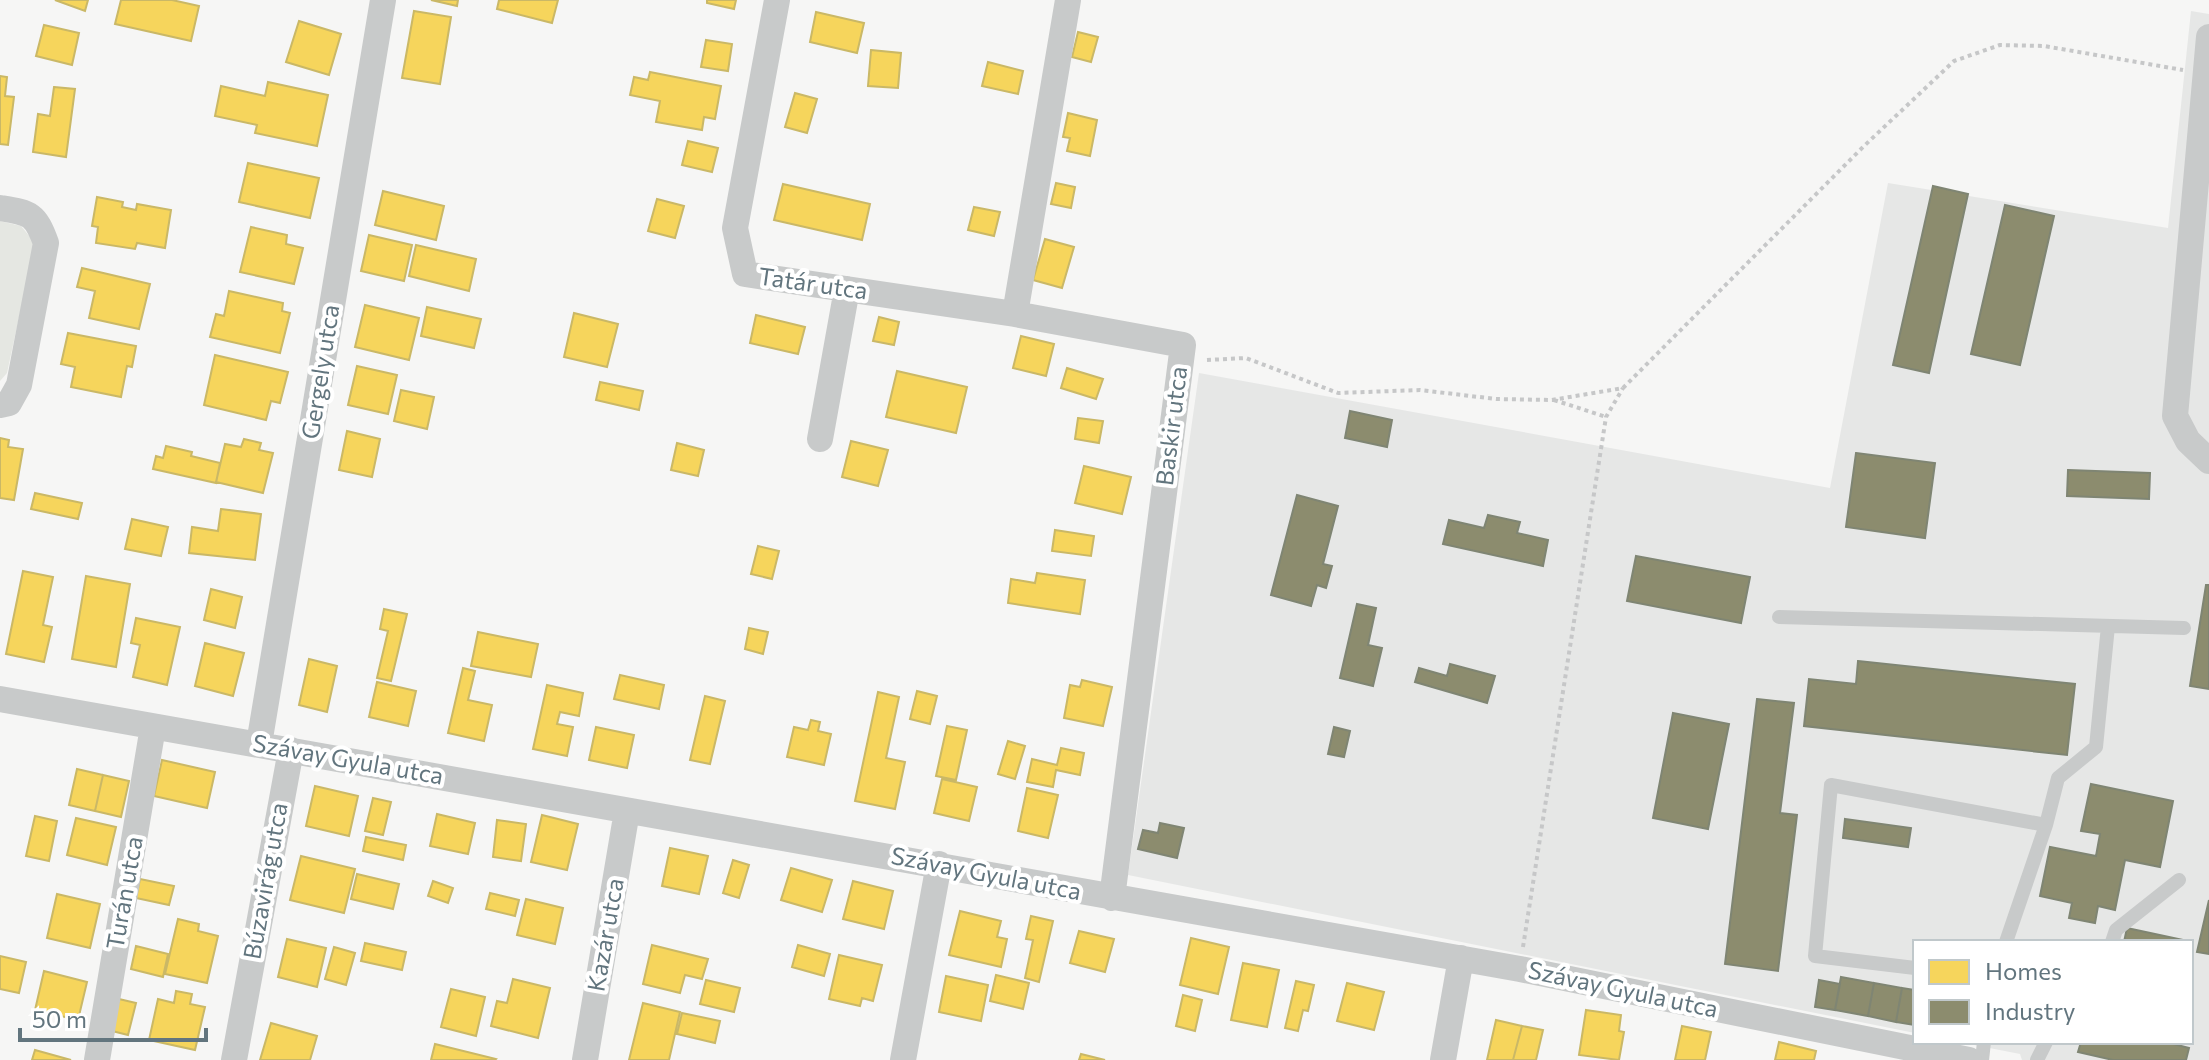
<svg xmlns="http://www.w3.org/2000/svg" width="2209" height="1060" font-family="Commissioner,sans-serif">
<style>
.built{fill:#e6e7e6}
.green{fill:#e5e7e2}
.homes{fill:#f6d55c;stroke:#cab866;stroke-width:2}
.industry{fill:#8c8c6e;stroke:#7f8573;stroke-width:2}
.lines{fill:none;stroke-linecap:round;stroke-linejoin:round}
.path{stroke:#c6c7c8;stroke-width:4;stroke-dasharray:4 4;stroke-linecap:butt}
.lane{stroke:#c8caca;stroke-width:14}
.street{stroke:#c8caca;stroke-width:26}
.labels{text-anchor:middle;stroke-width:8;stroke-linejoin:round;paint-order:stroke}
.street-label{font-size:24px;fill:#62757e;stroke:#fff}
</style>
<rect width="100%" height="100%" fill="#f6f6f5"/>
<!-- built -->
<path class="built" d="M2191,11L2209,14V1060H2022L2020,1054L1959,1042H2191V942H1915V1033L1128,875L1199,373L1830,488L1888,183L2168,228Z"/>
<!-- green -->
<path class="green" d="M0,221L21,226L35,243L7,373L0,381Z"/>
<!-- homes -->
<path class="homes" d="M55,0H88L85,11Z
M121,0H172L199,6L191,41L115,24Z
M431,0H458L457,6Z
M499,0H558L552,23L497,9Z
M707,0H736L734,9L707,3Z
M414,11L451,17L440,84L402,78Z
M816,12L864,23L857,53L810,42Z
M299,21L341,34L329,75L286,62Z
M44,25L79,33L72,65L36,56Z
M1078,32L1098,37L1091,62L1072,57Z
M706,40L732,44L728,71L701,67Z
M871,50L901,53L898,88L868,86Z
M988,62L1023,71L1018,94L982,86Z
M650,72L721,86L715,119L704,117L702,130L656,122L660,101L630,95L634,77L648,80Z
M0,76L7,77L5,96L14,97L8,145L0,144Z
M268,82L328,95L317,146L255,133L257,125L215,116L221,86L265,96Z
M54,87L75,89L66,157L33,152L38,114L50,116Z
M795,93L817,99L807,133L785,127Z
M1068,113L1097,120L1090,156L1067,151L1070,138L1063,137Z
M688,141L718,148L712,172L682,165Z
M248,163L319,178L310,218L239,202Z
M1056,183L1075,187L1071,208L1051,204Z
M783,184L870,204L862,240L774,220Z
M383,191L444,206L436,240L375,225Z
M97,197L123,202L122,207L136,210L137,204L171,210L165,248L137,243L135,249L96,243L98,227L92,226Z
M657,199L684,206L675,238L648,231Z
M974,207L1000,212L994,236L968,230Z
M251,227L287,235L286,244L303,248L294,284L240,272Z
M369,235L412,245L404,281L361,271Z
M1045,239L1074,247L1062,288L1033,280Z
M416,245L476,259L469,291L409,276Z
M82,268L150,284L139,329L89,318L95,291L77,287Z
M229,291L283,303L282,311L290,313L280,353L210,337L216,314L224,316Z
M365,305L419,318L409,360L355,347Z
M427,307L481,319L474,348L421,336Z
M574,313L618,324L607,367L564,357Z
M756,315L805,327L798,354L750,343Z
M879,317L899,322L894,345L873,341Z
M68,333L136,346L132,367L127,366L121,397L71,387L75,367L61,364Z
M1021,336L1054,344L1046,376L1013,368Z
M215,355L288,372L280,403L271,401L266,420L204,405Z
M357,366L397,375L388,414L348,405Z
M1067,368L1103,379L1096,399L1061,388Z
M897,371L967,387L956,433L886,417Z
M600,382L643,391L639,410L596,400Z
M401,390L434,397L427,429L394,421Z
M1078,418L1103,421L1099,443L1075,439Z
M347,431L380,439L372,477L339,470Z
M0,438L9,440L8,447L23,449L14,500L0,498Z
M244,439L261,443L259,450L273,453L263,493L216,482L225,444L241,447Z
M851,441L888,450L878,486L842,477Z
M677,443L704,450L698,476L671,470Z
M166,446L192,452L191,456L220,463L216,483L153,469L156,456L163,458Z
M1084,466L1131,477L1122,514L1075,503Z
M35,493L82,503L78,519L31,509Z
M221,509L261,514L255,560L189,553L192,527L218,531Z
M132,519L168,527L161,556L125,549Z
M1055,530L1094,536L1091,556L1052,551Z
M758,546L779,551L772,579L751,574Z
M23,571L53,577L43,625L52,627L44,662L6,654Z
M1037,573L1085,580L1080,614L1008,603L1011,579L1035,583Z
M86,576L130,584L116,667L72,659Z
M211,589L242,597L235,628L204,620Z
M384,609L407,614L391,681L377,678L388,631L380,629Z
M136,618L180,627L167,685L133,677L140,645L131,643Z
M749,628L768,632L763,654L745,649Z
M478,632L538,644L531,677L471,666Z
M205,643L244,653L233,696L195,686Z
M309,659L337,666L327,712L299,705Z
M463,668L475,671L468,700L492,705L484,741L448,733Z
M620,675L664,685L659,709L614,699Z
M1082,680L1112,687L1103,726L1064,718L1070,685L1080,687Z
M377,682L416,691L408,726L369,717Z
M547,685L583,693L579,716L560,712L557,724L573,727L567,756L533,749Z
M917,691L937,696L930,724L910,719Z
M878,692L899,697L886,758L905,762L895,809L855,801Z
M705,696L725,701L710,764L690,760Z
M811,720L820,722L818,731L831,734L824,765L787,757L794,727L808,730Z
M947,726L967,730L956,780L936,776Z
M596,727L634,735L627,768L589,760Z
M1008,741L1025,746L1015,779L998,774Z
M1061,748L1084,753L1080,775L1056,770L1053,787L1027,782L1032,759L1057,765Z
M162,760L215,772L207,808L154,796Z
M77,769L103,775L95,811L69,805Z
M103,775L129,781L121,817L95,811Z
M942,779L977,787L969,821L934,813Z
M315,786L358,796L349,836L306,826Z
M1027,788L1058,795L1048,838L1018,831Z
M373,798L391,802L383,835L365,831Z
M437,814L475,823L468,854L430,846Z
M542,815L578,824L567,870L531,862Z
M35,816L57,821L49,861L26,856Z
M76,818L116,827L107,865L67,855Z
M497,820L526,824L521,861L493,857Z
M366,837L406,845L403,860L363,851Z
M670,848L708,856L699,894L662,886Z
M301,856L355,869L344,913L290,900Z
M733,860L749,865L739,898L723,893Z
M791,868L832,880L822,912L781,900Z
M357,874L399,884L393,909L351,899Z
M140,879L174,886L169,905L136,898Z
M433,881L453,888L448,903L428,896Z
M853,881L893,891L884,929L843,919Z
M490,893L519,900L515,916L486,909Z
M57,894L100,904L90,948L47,938Z
M526,899L563,908L555,944L517,935Z
M960,911L1001,921L997,937L1007,939L1001,967L949,955Z
M1031,916L1053,921L1039,982L1025,978L1033,940L1026,939Z
M178,919L199,924L198,931L218,936L207,983L165,974Z
M1079,931L1114,939L1105,972L1070,963Z
M1191,938L1229,947L1218,994L1180,985Z
M287,939L326,948L317,987L278,977Z
M365,943L406,952L402,970L361,961Z
M652,945L708,959L702,979L685,975L680,993L643,984Z
M798,945L830,954L824,976L792,967Z
M136,946L168,954L163,977L131,969Z
M334,947L355,953L346,985L325,979Z
M839,955L882,965L873,1001L862,998L860,1006L829,999Z
M0,956L26,962L19,993L0,989Z
M1243,963L1279,970L1267,1027L1231,1020Z
M44,971L87,982L78,1020L35,1010Z
M996,975L1029,983L1023,1009L990,1001Z
M946,976L988,985L981,1021L939,1012Z
M513,979L550,988L538,1038L491,1026L497,1001L507,1003Z
M706,980L740,988L734,1012L700,1004Z
M1296,981L1314,985L1308,1011L1303,1010L1298,1031L1285,1028Z
M1347,983L1384,992L1374,1030L1337,1021Z
M451,989L485,997L476,1036L441,1027Z
M176,991L192,994L190,1004L205,1007L195,1050L149,1040L158,999L174,1003Z
M1183,995L1202,1000L1195,1031L1176,1026Z
M119,999L136,1003L128,1035L112,1031Z
M643,1003L680,1012L669,1060H629Z
M1586,1010L1621,1015L1619,1031L1624,1032L1619,1060L1579,1055Z
M682,1013L720,1021L715,1043L677,1034Z
M1496,1020L1522,1026L1513,1060H1487Z
M271,1023L317,1036L310,1060H260Z
M1522,1026L1543,1030L1536,1060H1513Z
M1682,1026L1711,1032L1705,1060H1675Z
M1779,1042L1816,1051L1814,1060H1775Z
M435,1044L496,1059L495,1060H431Z
M35,1050L71,1060H32Z
M1081,1054L1105,1060H1079Z"/>
<!-- industry -->
<path class="industry" d="M1933,186L1968,194L1929,373L1893,365Z
M2005,205L2054,216L2020,365L1971,354Z
M1350,411L1392,420L1387,447L1345,438Z
M1856,453L1935,463L1925,538L1846,527Z
M2068,470L2150,473L2149,499L2067,496Z
M1297,495L1338,506L1323,564L1332,566L1326,588L1317,585L1311,606L1271,595Z
M1488,515L1520,522L1517,533L1548,540L1543,566L1443,544L1449,520L1484,528Z
M1636,556L1750,577L1741,623L1627,601Z
M2206,585H2209V689L2190,686Z
M1357,604L1376,608L1368,645L1382,648L1373,686L1340,678Z
M1858,661L2075,684L2067,755L1804,726L1809,679L1856,684Z
M1450,664L1495,676L1487,703L1415,682L1419,668L1447,676Z
M1757,699L1794,703L1780,813L1797,815L1778,971L1725,964Z
M1673,713L1729,724L1708,829L1653,818Z
M1334,727L1350,731L1344,757L1328,754Z
M2091,784L2173,801L2160,867L2125,860L2115,910L2098,906L2095,923L2069,918L2072,903L2040,896L2050,847L2096,856L2100,834L2081,831Z
M1845,819L1911,828L1908,847L1843,838Z
M1160,823L1184,828L1177,858L1138,849L1143,830L1158,833Z
M2209,900V954L2197,952Z
M2127,928L2188,941V942H2124Z
M1841,977L1874,983L1868,1016L1835,1010Z
M1819,980L1840,984L1835,1010L1815,1007Z
M1874,983L1902,988L1896,1022L1868,1016Z
M1902,988L1915,990V1025L1896,1022Z
M2081,1042H2166L2189,1048L2186,1060H2113L2078,1052Z"/>
<g class="lines">
<!-- path -->
<path class="path" d="M1207,360L1246,358L1338,393L1420,390L1496,399L1552,400L1623,388L1863,147L1954,61L2000,45L2044,46L2183,70
M1554,400L1606,417
M1523,947L1606,417L1623,388"/>
<!-- lane -->
<path class="lane" d="M1779,617L2184,628
M2006,942L2046,825L2058,778L2096,747L2108,626
M2112,942L2116,930L2179,880
M1915,968L1815,956L1831,785L2046,825
M1982,1060L1984,1042
M2037,1060L2046,1042"/>
<!-- street -->
<path class="street" d="M777,0L735,228L745,274L1015,314
M1068,0L1015,314L1183,345L1112,898
M2209,37L2175,416L2188,441L2209,461
M0,208C30,213 35,213 46,243L19,385L9,403L0,405
M820,439L847,289
M0,699L1520,969L1969,1060
M259,744L383,0
M97,1060L153,727
M234,1060L291,750
M585,1060L627,811
M903,1060L939,864
M1443,1060L1461,958"/>
</g>
<g class="labels">
<!-- street labels -->
<g class="street-label">
<text transform="translate(813 284) rotate(8)" y="8">Tatár utca</text>
<text transform="translate(321 372) rotate(-81)" y="8">Gergely utca</text>
<text transform="translate(1172 426) rotate(-83)" y="8">Baskir utca</text>
<text transform="translate(348 760) rotate(10)" y="8">Szávay Gyula utca</text>
<text transform="translate(986 874) rotate(11)" y="8">Szávay Gyula utca</text>
<text transform="translate(266 881) rotate(-80)" y="8">Búzavirág utca</text>
<text transform="translate(125 893) rotate(-80)" y="8">Turán utca</text>
<text transform="translate(606 935) rotate(-80)" y="8">Kazár utca</text>
<text transform="translate(1623 990) rotate(12)" y="8">Szávay Gyula utca</text>
</g>
</g>
<!-- legend -->
<rect x="1913" y="940" width="280" height="104" fill="#ffffff" stroke="#c0c8cb" stroke-width="2"/>
<rect x="1929" y="960" width="40" height="24" fill="#f6d55c" stroke="#c0c8cb" stroke-width="2"/>
<text x="1985" y="980" font-size="24" fill="#62757e">Homes</text>
<rect x="1929" y="1000" width="40" height="24" fill="#8c8c6e" stroke="#c0c8cb" stroke-width="2"/>
<text x="1985" y="1020" font-size="24" fill="#62757e">Industry</text>
<!-- scale -->
<path d="M20 1028v12h186v-12" fill="none" stroke="#62757e" stroke-width="4"/>
<text x="32" y="1028" font-size="24" fill="#62757e" stroke="#ffffff" stroke-width="6" paint-order="stroke">50 m</text>
</svg>
